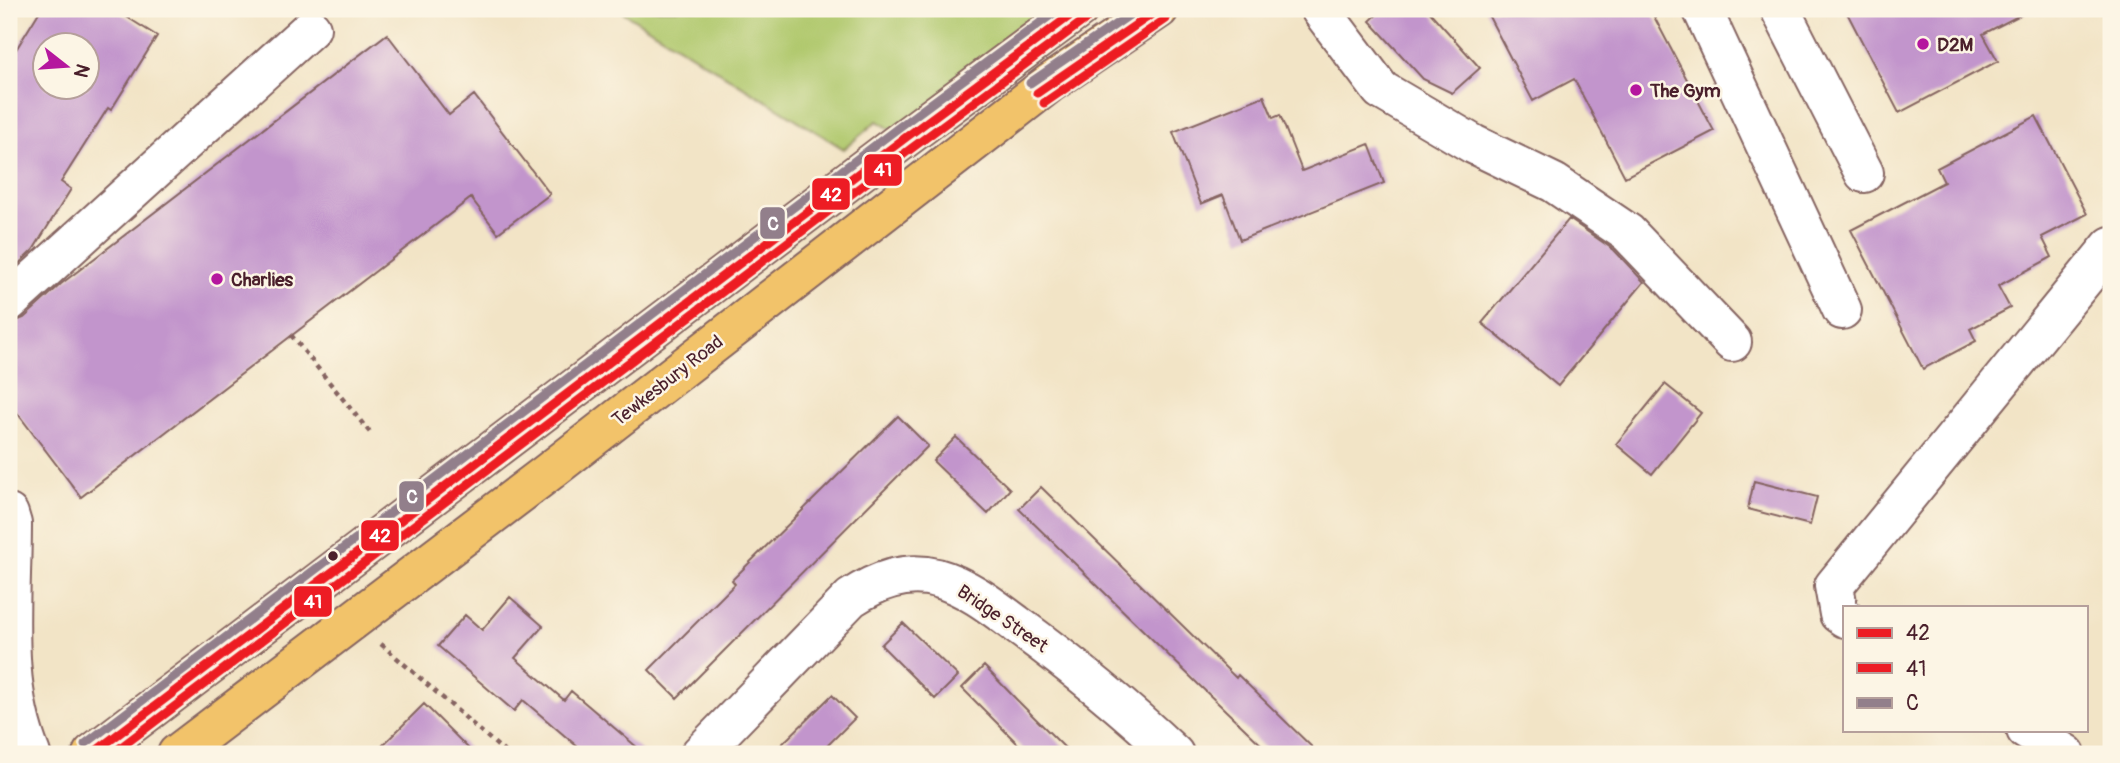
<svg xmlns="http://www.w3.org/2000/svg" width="2120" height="763" font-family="Pangolin,sans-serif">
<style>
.green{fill:#b1c96e;stroke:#7e744c;stroke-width:2}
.building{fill:#c295cc;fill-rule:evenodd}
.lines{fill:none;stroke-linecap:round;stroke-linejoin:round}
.minor-casing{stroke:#856461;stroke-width:42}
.highway-casing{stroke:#856461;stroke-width:42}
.path{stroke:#856461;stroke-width:4.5;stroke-dasharray:5 5;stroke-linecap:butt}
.minor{stroke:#fff;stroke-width:38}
.highway{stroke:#f2c36a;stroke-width:38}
.bus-1-casing{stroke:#fcf5e5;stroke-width:14}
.bus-2-casing{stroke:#fcf5e5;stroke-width:14}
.bus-3-casing{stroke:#fcf5e5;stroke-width:14}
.bus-1{stroke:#ed1c24;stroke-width:9}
.bus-2{stroke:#ed1c24;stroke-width:9}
.bus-3{stroke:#927f8b;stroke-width:9}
.poi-dot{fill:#b5179e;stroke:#fcf5e5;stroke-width:2.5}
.bus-dot{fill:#4a1f2b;stroke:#fcf5e5;stroke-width:2.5}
.labels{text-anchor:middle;stroke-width:5;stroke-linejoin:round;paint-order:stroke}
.poi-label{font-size:19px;font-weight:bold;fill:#4a1f2b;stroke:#fcf5e5;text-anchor:start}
.street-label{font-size:19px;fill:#4a1f2b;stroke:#fcf5e5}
.line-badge{stroke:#fcf5e5;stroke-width:2.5}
.badge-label{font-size:19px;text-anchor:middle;font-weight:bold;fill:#fff}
</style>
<rect width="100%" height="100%" fill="#fcf5e5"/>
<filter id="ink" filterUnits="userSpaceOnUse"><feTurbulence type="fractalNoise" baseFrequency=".0143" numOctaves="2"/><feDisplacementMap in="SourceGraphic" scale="14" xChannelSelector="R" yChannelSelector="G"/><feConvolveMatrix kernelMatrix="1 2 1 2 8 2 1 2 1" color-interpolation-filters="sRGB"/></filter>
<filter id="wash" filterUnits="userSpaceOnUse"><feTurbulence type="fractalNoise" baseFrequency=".00686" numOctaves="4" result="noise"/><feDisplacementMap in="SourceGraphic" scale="28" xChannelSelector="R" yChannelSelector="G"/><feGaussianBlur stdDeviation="1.57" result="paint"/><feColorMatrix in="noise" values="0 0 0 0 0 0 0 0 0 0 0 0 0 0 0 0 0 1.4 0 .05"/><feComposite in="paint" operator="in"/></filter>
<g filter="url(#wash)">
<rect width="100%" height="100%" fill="#f2e4c6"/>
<!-- green -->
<path class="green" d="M618,9H1079L905,138L877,121L844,149Z"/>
<g id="blocks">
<!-- building -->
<path class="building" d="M41,9H114L157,36L111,110L108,108L61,182L71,189L33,250L9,273V61ZM46,46H88V88H46Z
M1383,9H1427L1480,68L1452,93L1423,79L1370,21Z
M1485,9H1650L1714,131L1625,177L1574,79L1533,101Z
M1845,9H2032L1983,34L1998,61L1899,113Z
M387,34L449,115L474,95L550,194L498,233L471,198L81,497L9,402V324L24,318L61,284Z
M1264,96L1273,118L1280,115L1302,171L1369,144L1384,183L1240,240L1223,195L1201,204L1173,132Z
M2036,116L2087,214L2042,237L2052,257L1998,286L2010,308L1970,329L1976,341L1923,369L1851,230L1944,182L1937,168Z
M1569,219L1614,250L1644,282L1558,386L1482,323Z
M1665,384L1701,413L1652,474L1616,444Z
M898,416L928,446L677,698L649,670L735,584L732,580Z
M956,437L1010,489L988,514L933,461Z
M1754,481L1817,497L1810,525L1748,509Z
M1041,487L1236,678L1238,675L1319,754H1271L1198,684L1019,509Z
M510,597L543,626L515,658L564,700L571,691L645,754H586L523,700L514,711L438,646L465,615L482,630Z
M903,623L958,676L935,699L881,645Z
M984,666L1017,700L1071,754H1028L962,688Z
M832,695L855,718L819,754H772Z
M424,704L474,754H374Z"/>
</g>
</g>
<g filter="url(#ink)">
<use href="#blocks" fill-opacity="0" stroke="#856461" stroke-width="2"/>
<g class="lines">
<!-- minor casing -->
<g class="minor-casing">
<path id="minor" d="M1320,9L1381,90L1473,144L1554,183L1628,233L1732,342
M1702,9L1842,310
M1780,9L1864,173
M9,302L311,28
M9,514L12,524C12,601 1,682 31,754
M1845,618L1839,614L1834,586L2111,246
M2026,730L2066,754
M700,754L851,598C877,581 905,570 937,578C966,586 992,606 1016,624C1071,664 1124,707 1174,754"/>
</g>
<!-- highway casing -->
<g class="highway-casing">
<path id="highway" d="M92,754L905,138L1079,9
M177,754L546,474L1050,83L1159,9"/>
</g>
<!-- path -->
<path class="path" d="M291,335L372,435
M381,644L507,754"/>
<!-- minor -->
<use href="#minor" class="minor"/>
<!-- highway -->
<use href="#highway" class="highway"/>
<!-- bus-1 casing -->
<g class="bus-1-casing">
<path id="bus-1" d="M1037,93L1159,9
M92,754L905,138L1079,9"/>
</g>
<!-- bus-2 casing -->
<g class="bus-2-casing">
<path id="bus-2" d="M1044,103L1166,19
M112,754L912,148L1086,19"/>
</g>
<!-- bus-3 casing -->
<g class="bus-3-casing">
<path id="bus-3" d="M1030,83L1138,9
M85,744L898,128L1059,9"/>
</g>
<!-- bus-1 -->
<use href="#bus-1" class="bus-1"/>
<!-- bus-2 -->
<use href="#bus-2" class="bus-2"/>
<!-- bus-3 -->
<use href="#bus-3" class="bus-3"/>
</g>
</g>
<!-- markers -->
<g class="poi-dot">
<circle cx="1923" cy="44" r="7"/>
<circle cx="1636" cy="90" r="7"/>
<circle cx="217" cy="279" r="7"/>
</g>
<circle class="bus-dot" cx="333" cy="556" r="6"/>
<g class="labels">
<!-- poi labels -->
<g class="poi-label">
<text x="1937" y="51">D2M</text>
<text x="1650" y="97">The Gym</text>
<text x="231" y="286">Charlies</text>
</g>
<!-- street labels -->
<g class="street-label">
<text transform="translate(667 380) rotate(-38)" y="7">Tewkesbury Road</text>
<text transform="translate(1003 618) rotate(34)" y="7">Bridge Street</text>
</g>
</g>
<g class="line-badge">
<rect x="863" y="153" width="40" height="34" rx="7" fill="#ed1c24"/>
<rect x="811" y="177" width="40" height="34" rx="7" fill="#ed1c24"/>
<rect x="759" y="206" width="27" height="34" rx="7" fill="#927f8b"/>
<rect x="398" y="480" width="27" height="33" rx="7" fill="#927f8b"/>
<rect x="360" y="519" width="40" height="33" rx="7" fill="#ed1c24"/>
<rect x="293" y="585" width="40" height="33" rx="7" fill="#ed1c24"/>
</g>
<g class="badge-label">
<text x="883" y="176">41</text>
<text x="831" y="201">42</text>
<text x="773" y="230">C</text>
<text x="412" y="503">C</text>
<text x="380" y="542">42</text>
<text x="313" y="608">41</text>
</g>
<!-- margin -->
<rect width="2120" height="763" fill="none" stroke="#fcf5e5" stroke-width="35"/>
<!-- legend -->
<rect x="1843" y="606" width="245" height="126" fill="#fcf5e5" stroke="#b59f9b" stroke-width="2"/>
<rect x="1857" y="628" width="35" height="10" fill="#ed1c24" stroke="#b59f9b" stroke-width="2"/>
<text x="1906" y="640" font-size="21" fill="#4a1f2b">42</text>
<rect x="1857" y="663" width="35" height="10" fill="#ed1c24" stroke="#b59f9b" stroke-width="2"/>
<text x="1906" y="676" font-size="21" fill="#4a1f2b">41</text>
<rect x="1857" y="698" width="35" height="10" fill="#927f8b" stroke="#b59f9b" stroke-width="2"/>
<text x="1906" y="710" font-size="21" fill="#4a1f2b">C</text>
<!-- north arrow -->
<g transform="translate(66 66) rotate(107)"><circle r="33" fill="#fcf5e5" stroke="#b59f9b" stroke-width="2"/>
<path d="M0-5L12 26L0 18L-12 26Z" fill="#b5179e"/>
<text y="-10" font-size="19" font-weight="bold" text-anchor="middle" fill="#4a1f2b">N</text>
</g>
</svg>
